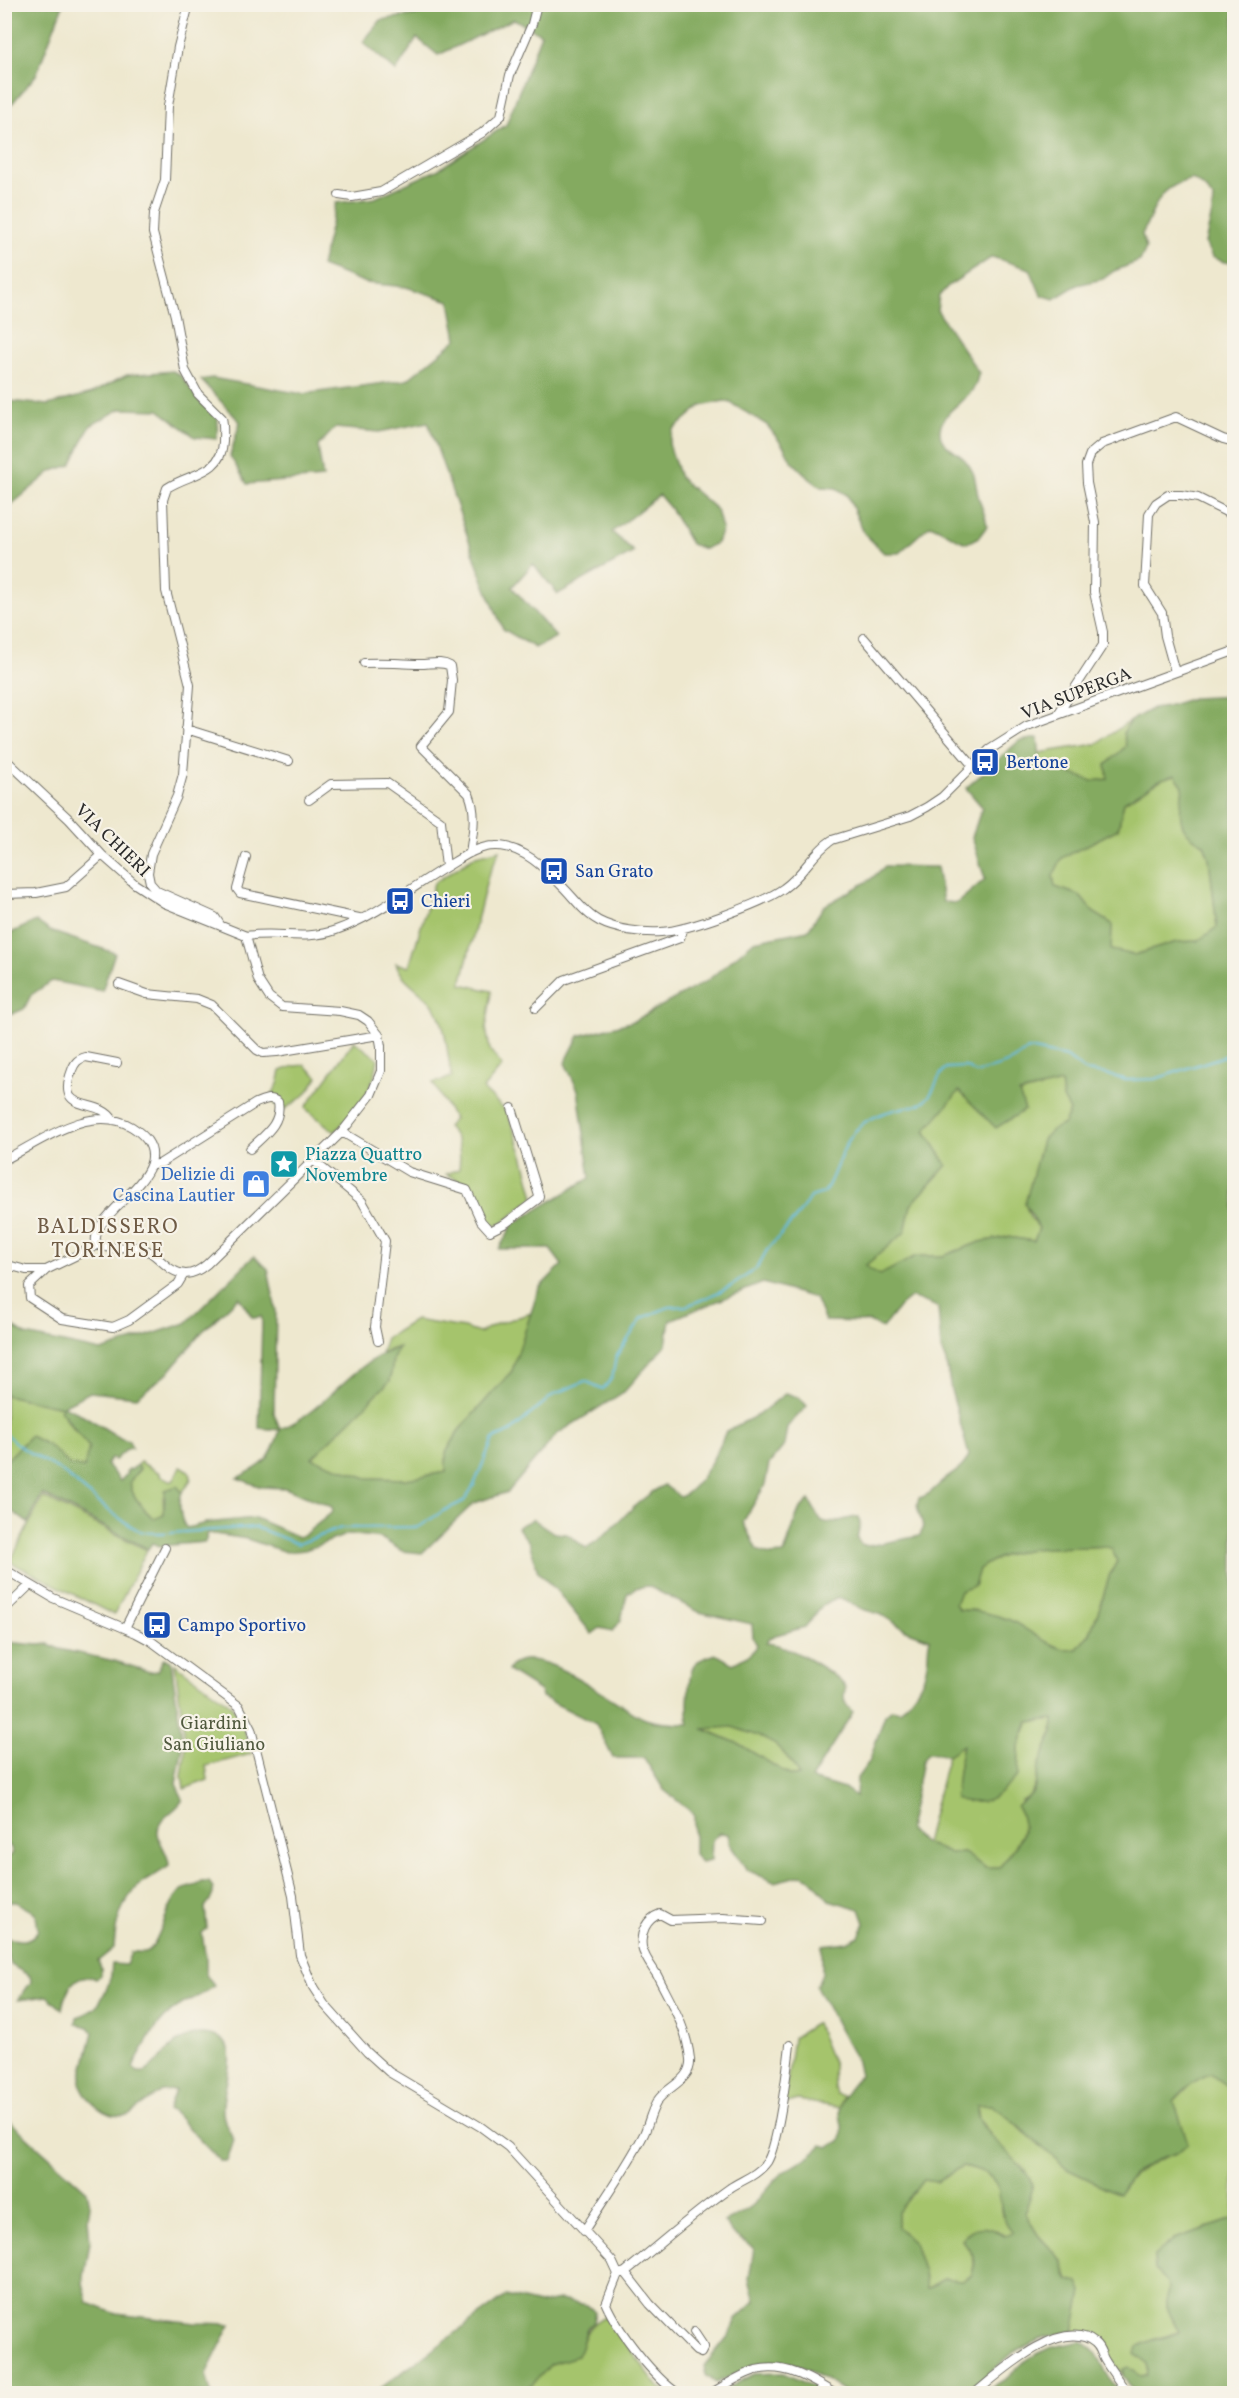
<svg xmlns="http://www.w3.org/2000/svg" width="1239" height="2398" font-family="Vollkorn,serif">
<style>
.green{fill:#a5c46c;stroke:#68784c;stroke-width:1.5}
.forest{fill:#84aa60;stroke:#586a46;stroke-width:1.5;fill-rule:evenodd}
.lines{fill:none;stroke-linecap:round;stroke-linejoin:round}
.stream{stroke:#62bbdf;stroke-width:2}
.minor-casing{stroke:#6f6d64;stroke-width:10}
.minor{stroke:#fff;stroke-width:8}
.labels{text-anchor:middle;stroke-width:4.5;stroke-linejoin:round;paint-order:stroke}
.street-label{font-size:18px;fill:#2b2b2b;stroke:#f7f3e8}
.transit-label{font-size:18px;fill:#164399;stroke:#f7f3e8;text-anchor:start}
.culture-label{font-size:18px;fill:#0d838f;stroke:#f7f3e8;text-anchor:start}
.shop-label{font-size:18px;fill:#366cbe;stroke:#f7f3e8;text-anchor:end}
.park-label{font-size:18px;fill:#50593e;stroke:#f7f3e8}
.quarter-label{font-size:21px;letter-spacing:1.5px;fill:#6f5b45;stroke:#f7f3e8}
</style>
<rect width="100%" height="100%" fill="#f7f3e8"/>
<filter id="ink" filterUnits="userSpaceOnUse"><feTurbulence type="fractalNoise" baseFrequency=".0167" numOctaves="2"/><feDisplacementMap in="SourceGraphic" scale="12" xChannelSelector="R" yChannelSelector="G"/><feConvolveMatrix kernelMatrix="1 2 1 2 8 2 1 2 1" color-interpolation-filters="sRGB"/></filter>
<filter id="wash" filterUnits="userSpaceOnUse"><feTurbulence type="fractalNoise" baseFrequency=".008" numOctaves="4" result="noise"/><feDisplacementMap in="SourceGraphic" scale="24" xChannelSelector="R" yChannelSelector="G"/><feGaussianBlur stdDeviation="1.35" result="paint"/><feColorMatrix in="noise" values="0 0 0 0 0 0 0 0 0 0 0 0 0 0 0 0 0 1.4 0 .05"/><feComposite in="paint" operator="in"/></filter>
<g filter="url(#wash)">
<rect width="100%" height="100%" fill="#eee8cf"/>
<!-- green -->
<path class="green" d="M1130,721L1123,733L1126,746L1106,765L1109,779L1092,781L1041,769L1039,753L1096,744Z
M1175,774L1183,786C1180,812 1177,831 1204,844L1209,858L1217,927L1198,941L1177,942L1134,955L1111,950L1112,924L1093,912L1079,895L1055,887L1053,876L1062,858L1118,829L1124,802L1162,779Z
M500,850L488,876L461,984L492,991L486,1028L490,1050L502,1066L483,1089L507,1112L523,1155L534,1197C525,1204 506,1223 495,1226C491,1227 490,1226 486,1223L470,1186L446,1174L459,1169C461,1153 460,1138 447,1127L454,1119L433,1083L452,1077C446,1053 448,1026 433,1005C421,989 402,982 396,963L409,967L434,883L475,856Z
M354,1041L378,1059C374,1093 356,1107 335,1132L305,1108Z
M305,1065L318,1077L305,1095L279,1113V1108L270,1098L278,1084L281,1071L294,1066Z
M1061,1083L1063,1098L1070,1111L1064,1124L1052,1130L1025,1204L1030,1217L1039,1228L1034,1241L1007,1237L980,1242L943,1256H916L880,1276L864,1265L905,1232L911,1205L947,1165L925,1131L959,1090L1018,1094Z
M532,1313L512,1371L460,1429L446,1453L447,1472L406,1479L367,1478L312,1458L390,1381L393,1359L398,1347L381,1353L386,1338L415,1320L464,1328L479,1333L496,1324Z
M5,1395L62,1407L65,1419L89,1447L85,1468L70,1465L48,1445L30,1436L5,1462Z
M140,1462L160,1473V1476L173,1481L181,1466C196,1473 192,1482 182,1492L177,1486L163,1497L164,1515L155,1519C147,1513 127,1492 131,1481C132,1477 137,1473 140,1469L137,1465Z
M43,1497L147,1550L114,1615L10,1562Z
M1105,1546L1112,1548L1117,1561L1110,1574L1100,1607L1090,1633L1077,1649L1064,1650L974,1610H959L955,1604L960,1591L974,1586L979,1569C1016,1541 1062,1550 1105,1546Z
M175,1664L230,1704L241,1719L251,1754L206,1766L208,1780L184,1789L182,1776L186,1746Z
M1054,1719L1053,1732L1039,1766L1035,1786L1028,1798L1021,1801C1027,1837 1019,1841 999,1868H986L964,1853L950,1854L925,1843L948,1755L963,1744L958,1771L956,1799L1018,1776L1019,1746L1029,1722Z
M732,1727C773,1740 777,1739 800,1776H791L739,1744L702,1728Z
M816,2023L833,2065L834,2088L836,2094L843,2096L840,2108L798,2100L784,2104L793,2038Z
M1210,2074L1234,2091V2219L1174,2239L1154,2256L1155,2270C1174,2286 1166,2284 1167,2305C1167,2310 1176,2325 1179,2332L1153,2340L1136,2354C1144,2360 1151,2364 1147,2375L1140,2376L1123,2369V2376L1098,2339L1074,2331L1082,2292L1078,2283L1069,2279L1062,2261L1038,2235L1024,2212L1030,2198L1025,2170L995,2141L979,2119L977,2105H991L1004,2113L1023,2132L1126,2182C1140,2167 1158,2159 1177,2153L1174,2101L1196,2079Z
M962,2166C981,2169 997,2176 1001,2197C1002,2202 1000,2206 1001,2211C1002,2218 1010,2226 1013,2232L1005,2235L996,2230L962,2240C972,2253 978,2260 971,2276L963,2280L944,2279L926,2289L924,2273L914,2243L898,2227V2212L923,2180L937,2182Z
M605,2316L658,2386L667,2393L512,2394L532,2385L551,2364L578,2356C585,2336 585,2326 605,2316Z"/>
<!-- forest -->
<path class="forest" d="M5,4L63,5L36,75L5,112Z
M429,4H1006L1010,9L1022,4L1234,5V263L1224,262L1212,257L1205,243L1212,213L1213,198L1204,187L1192,179C1155,188 1158,205 1142,234L1146,248L1140,261L1114,271L1103,279L1077,285L1054,299L1041,295L1030,269L992,257L948,286L939,296L937,310L979,373C977,377 977,382 975,386C966,402 947,408 941,425C935,445 955,449 965,460C978,475 974,483 979,499C982,509 986,516 987,526L979,537L967,543C953,539 944,530 930,525L899,553H884L864,533L847,495L836,488L821,487L810,479L791,460L784,447L767,425L731,403L724,401L701,406L673,430L669,444L680,478L717,510L722,529L717,543L704,549L691,544L670,508L659,495L612,532L634,552L558,594L533,564L512,587L556,637L535,648L503,629L483,581L428,422L379,432L335,428L318,446L323,478L247,484L230,456L240,422L201,380L212,378L303,394L407,380L457,339L450,301L406,287L366,283L321,266L336,203L375,198L439,169L506,125L541,34L514,19L438,55L417,38L396,71L363,42L381,20L419,14Z
M173,371L181,376L200,402L218,418L217,439L195,437L159,410L120,409L90,426L71,465L52,471L5,510L4,396L9,401L48,405L92,393L127,375Z
M1234,696V2091L1210,2074C1194,2080 1185,2088 1174,2101L1188,2143L1177,2153L1163,2157L1136,2171L1119,2194L1067,2169L1003,2113L991,2105H977C977,2109 977,2115 979,2119C988,2140 1030,2167 1032,2185C1033,2194 1028,2203 1024,2212L1038,2235L1062,2261L1068,2279L1078,2283L1082,2292L1074,2331L1045,2337L1014,2352L967,2393H847L802,2366L783,2361L755,2365L716,2383L706,2375L704,2366L729,2335L737,2318L755,2301L749,2279L754,2248L734,2235L724,2222C734,2217 745,2212 753,2205C763,2196 770,2183 781,2174C796,2163 809,2159 822,2145L829,2147L840,2141C846,2126 839,2122 840,2108C841,2095 853,2085 860,2075L857,2062L816,1986L822,1974V1945L847,1942L859,1936L865,1923L860,1909L829,1900L811,1879L802,1875L774,1882L747,1870L730,1845L728,1834L719,1833L712,1840L711,1860L701,1862L694,1855V1814L664,1790L644,1758H613L596,1724L542,1697L540,1691L508,1671C527,1631 621,1709 643,1718C655,1723 676,1724 689,1724C687,1713 688,1674 694,1665C699,1658 709,1657 716,1654L733,1664L749,1655L757,1645L753,1638L752,1624L699,1612L648,1586L635,1588L627,1594L621,1620L613,1631L600,1628L592,1634L556,1590L538,1572L529,1542L517,1527L533,1519L554,1533L567,1534L586,1548C616,1531 631,1502 664,1485L680,1497C700,1488 718,1451 726,1431L758,1415L786,1393L800,1398L807,1406L787,1427L784,1446L769,1464L765,1485L743,1522L757,1550L770,1555L784,1554L799,1510L809,1500C813,1506 816,1513 819,1518C828,1529 848,1516 859,1517L860,1524L857,1538L861,1544L868,1546L919,1536C930,1523 912,1512 919,1498C931,1495 933,1489 942,1482C952,1473 964,1469 969,1455L951,1390L946,1362L941,1349L938,1307L911,1297L900,1306L882,1328L869,1322L825,1321L815,1298L763,1283L670,1320L666,1345L624,1392L557,1434L508,1492L474,1503L422,1553L402,1551L381,1538L349,1534L305,1550L286,1552L247,1539L208,1533L205,1542L160,1546L152,1543L148,1549L42,1494L28,1523L5,1506V1462L30,1436L48,1445L70,1465L84,1468L89,1447L60,1410L62,1407L5,1395L4,1321L26,1335L101,1351L186,1323L254,1256L268,1269L276,1311L274,1413L280,1429C327,1411 347,1365 399,1347L393,1359L390,1381L312,1458L367,1478L406,1479L446,1472V1453L460,1429L512,1371L539,1288L562,1265L550,1249H499L513,1224L590,1178L578,1090L565,1063L579,1036L634,1021L707,981L754,941L808,930L824,906L870,880L885,866L937,867L943,902L957,903L985,879L972,837L982,807L966,788L1019,741L1038,738L1041,769L1055,768L1092,781L1108,779L1106,765L1126,746L1123,733L1130,721L1153,708L1167,706L1193,698ZM1175,775L1183,786C1180,814 1174,830 1204,844L1209,858L1217,927L1198,941L1177,942L1134,955L1111,950L1112,924L1093,912L1079,895L1055,887L1053,876L1062,858L1118,829L1124,802L1162,779ZM1061,1083L1063,1098L1070,1111L1064,1124L1052,1130L1042,1140L1025,1204L1039,1228L1034,1241L1007,1237L980,1242L943,1256H916L880,1275L865,1266L905,1232L911,1205L947,1165L925,1131L959,1091L996,1128L1025,1110L1019,1093ZM239,1297L252,1317L255,1318L261,1316L262,1320L259,1428L280,1430C269,1462 267,1463 237,1478L261,1487L285,1488L332,1507L333,1511L330,1514L305,1534L298,1537L255,1518L206,1523L187,1528C180,1522 178,1501 182,1492L177,1486L165,1490L164,1515L154,1519C147,1513 127,1492 131,1481C132,1477 137,1472 140,1468L137,1465L131,1470L129,1469L126,1472L127,1474L120,1481L106,1464L112,1458L115,1460L127,1449L132,1448L129,1441L120,1438L83,1415L63,1406L90,1392L137,1397L169,1372L202,1332ZM1105,1546L1112,1549L1117,1562L1110,1574L1100,1607L1090,1633L1077,1649C1057,1655 1028,1628 1010,1620C994,1614 976,1610 959,1610L955,1604L960,1591L974,1586L979,1569C1016,1541 1062,1550 1105,1546ZM836,1598L843,1599L862,1609L882,1615L906,1630L930,1639C927,1648 929,1655 927,1663C924,1684 914,1696 900,1711L892,1709L885,1715L869,1762L857,1778L856,1796L847,1790L811,1779L853,1712C844,1704 842,1698 846,1687C831,1670 787,1644 766,1643L769,1638L776,1635L805,1627L823,1605ZM1054,1719L1053,1732L1039,1766L1035,1787L1032,1793L1017,1807C1033,1834 1015,1846 999,1868H985L964,1853L950,1854L925,1843L908,1830L922,1761L928,1753L948,1755L963,1745L958,1771L955,1799C990,1808 994,1799 1018,1776L1019,1746L1028,1722ZM732,1727C768,1739 781,1741 799,1776H791L739,1744L703,1729ZM962,2166C1018,2175 987,2205 1013,2232L1005,2235C989,2226 972,2222 962,2240C973,2254 979,2258 971,2276L963,2280L944,2279L926,2289L924,2273L914,2243L898,2227V2212L923,2180L937,2182Z
M36,921L50,931L115,953L102,991L52,981L31,995L24,1009L12,1014L7,1009V1003H4L5,928L9,934Z
M5,1642L38,1645L49,1644L59,1649L115,1661L150,1672L157,1671L164,1658L171,1662L183,1746L176,1784L183,1799C178,1811 156,1818 158,1833C159,1845 169,1853 169,1866C160,1873 150,1877 141,1884C121,1900 115,1924 114,1948L98,1961L101,1968V1975L96,1979C75,1969 65,1992 62,2009L47,1996L18,2000L31,1982L30,1976L11,1965L6,1951L8,1938C21,1941 30,1943 38,1930L36,1915L30,1910L16,1902H5V1861L13,1853L10,1846L4,1844Z
M202,1882H209C217,1892 212,1898 205,1907L207,1929L202,1933L206,1960V1975L214,1986C200,1998 191,1998 178,2007C158,2019 143,2047 133,2067L138,2072H145C158,2064 166,2049 179,2041C192,2034 200,2032 214,2036C244,2043 221,2089 223,2110C223,2122 229,2130 234,2140L227,2161H220L172,2111L168,2110L175,2090L162,2091L128,2115C105,2120 88,2102 80,2083L93,2032L89,2027L76,2024L77,2017C100,2010 102,2000 110,1979C112,1975 111,1969 112,1964L126,1965L131,1952C136,1951 141,1953 145,1952C159,1949 166,1903 181,1891C186,1886 195,1888 202,1882Z
M5,2117L87,2191L90,2205L88,2219L90,2241L83,2283L88,2303L116,2314L196,2323L231,2324L206,2374L211,2393H5Z
M1234,2219V2393H1134L1123,2376V2369L1129,2367L1140,2376L1147,2375C1151,2364 1144,2360 1135,2354L1137,2347C1150,2338 1166,2339 1179,2332C1176,2325 1167,2310 1167,2305C1166,2284 1174,2286 1155,2270L1154,2256L1174,2239Z
M506,2296L539,2304L559,2300L587,2305L595,2312L593,2322L587,2328L578,2356L551,2364L532,2385L512,2393H374Z
M1081,2341C1098,2351 1098,2356 1106,2372C1110,2380 1116,2387 1120,2393L981,2394L1007,2378L1027,2359L1049,2348Z
M783,2373L828,2393L717,2394L754,2374Z"/>
<g class="lines">
<!-- stream -->
<path class="stream" d="M4,1431C18,1450 42,1458 61,1471C86,1491 110,1514 138,1530C145,1534 157,1533 166,1533
M170,1533L255,1527L298,1544L341,1528L419,1527L443,1511L464,1501L474,1485L493,1439L510,1432L553,1395L585,1381L603,1389L612,1378L616,1357L642,1318L669,1307L686,1306L706,1298L733,1285L757,1268L767,1250L799,1214L810,1197L824,1193C837,1172 841,1145 859,1127C869,1117 889,1111 902,1108C907,1106 915,1107 920,1104C936,1095 934,1079 946,1068L966,1067L976,1073C998,1065 1010,1066 1028,1049L1067,1057L1085,1071L1106,1074L1126,1080L1155,1079L1234,1053"/>
</g>
</g>
<g filter="url(#ink)">
<g class="lines">
<!-- minor casing -->
<g class="minor-casing">
<path id="minor" d="M189,4L178,47L168,106L165,180L154,213L153,233L175,316L185,370L198,394L222,418C224,426 223,434 223,442C222,474 190,473 167,488L163,500L166,591L190,685L183,774L177,796L151,854L148,873L150,883L157,891L215,917L221,926
M339,195L352,197L381,192L482,133L501,116L510,75L532,24L537,4
M864,638L973,766
M364,663C382,662 399,663 417,664C428,665 440,660 450,666L452,680L449,712L421,746L469,794C477,813 473,833 470,853
M1175,672L1165,636L1162,613L1145,586L1149,514L1156,503L1168,495H1181L1198,498L1234,516
M1058,714L1103,645V632L1094,592L1095,522L1087,483L1086,465L1090,454L1102,444L1176,417L1223,439L1234,442
M186,729L289,761
M4,758L69,819L102,855L135,884L164,903L246,936
M309,800L331,784L387,783L441,821L446,867
M246,857L237,889L240,893L359,918
M4,894L36,893L66,887L102,855
M246,936C277,931 306,941 336,930C374,917 411,888 446,867C461,858 477,846 495,846C522,845 546,869 563,887C574,898 585,914 599,921C616,930 642,933 661,932C686,931 764,903 784,888C803,875 813,852 832,840L910,816L927,807L942,797L989,750L1027,726L1234,651
M119,984L147,994L197,999L212,1005L257,1050L263,1053L277,1052L379,1035
M536,1008L564,980L680,938L684,928
M113,1120C99,1096 54,1116 72,1070C75,1062 78,1059 86,1057L117,1063
M342,1132L409,1172L467,1190L481,1221L490,1231L506,1223L538,1199L539,1196L512,1108
M4,1160C40,1142 91,1102 132,1127C195,1167 90,1210 96,1242C109,1254 127,1243 142,1248C158,1253 168,1274 186,1274C194,1274 201,1269 207,1264L342,1132L371,1095L381,1071V1046L379,1035L368,1021L359,1015L340,1011L282,1007L269,997L258,980L246,936
M314,1161L362,1201L385,1241L375,1327L378,1341
M150,1166L161,1163L256,1103C264,1100 270,1096 278,1102C282,1124 264,1135 250,1149
M4,1264L26,1270H46L98,1245
M46,1270L29,1286L30,1298L62,1319L113,1327L129,1320L178,1284L184,1274
M4,1569L53,1598L136,1633L151,1641L239,1706L251,1729L293,1896L300,1955L313,1987L324,2004L367,2052L389,2072L481,2127L508,2147L612,2261L618,2274L606,2304C618,2331 654,2378 679,2394
M4,1610L30,1585
M125,1628L165,1548
M584,2231C604,2199 627,2167 644,2134C649,2123 651,2110 658,2100C668,2086 692,2080 690,2059C687,2028 671,2003 657,1975C652,1967 644,1957 642,1947C640,1933 646,1919 660,1914L671,1920L723,1918L762,1921
M625,2272L650,2304L696,2351L701,2353L704,2347L694,2332
M618,2274L625,2272C660,2244 693,2214 730,2188C742,2180 758,2175 767,2162C779,2143 787,2070 790,2045
M710,2394C724,2386 741,2374 756,2370C786,2363 811,2379 835,2394
M974,2394C998,2374 1062,2315 1095,2343C1100,2347 1101,2353 1104,2359C1111,2371 1120,2382 1128,2394"/>
</g>
<!-- minor -->
<use href="#minor" class="minor"/>
</g>
</g>
<!-- icons -->
<defs>
<g id="bus-square" transform="scale(1.5)"><rect x="-9" y="-9" width="18" height="18" rx="4" fill="#1a4fb4" stroke="#f7f3e8"/><path d="M-5-6H5V4H4V6H2V4H-2V6H-4V4H-5ZM-3.5-4V0h7V-4ZM-3.5 1.2v1.5H-2V1.2ZM2 1.2v1.5H3.5V1.2Z" fill="#fff"/></g>
<g id="sight-square" transform="scale(1.5)"><rect x="-9" y="-9" width="18" height="18" rx="4" fill="#0f9aa8" stroke="#f7f3e8"/><path d="M0-6L1.8-2.2L6-1.7L2.9 1.2L3.7 5.4L0 3.3L-3.7 5.4L-2.9 1.2L-6-1.7L-1.8-2.2Z" fill="#fff"/></g>
<g id="shop-square" transform="scale(1.5)"><rect x="-9" y="-9" width="18" height="18" rx="4" fill="#3f7fe0" stroke="#f7f3e8"/><path d="M-5-2.5h2.3a2.7 3.5 0 0 1 5.4 0H5L5.5 6h-11ZM-1.5-2.5h3a1.5 2.3 0 0 0-3 0Z" fill="#fff"/></g>
</defs>
<g fill-rule="evenodd">
<use href="#bus-square" x="985" y="762"/>
<use href="#bus-square" x="554" y="871"/>
<use href="#bus-square" x="400" y="901"/>
<use href="#sight-square" x="284" y="1164"/>
<use href="#shop-square" x="256" y="1184"/>
<use href="#bus-square" x="157" y="1625"/>
</g>
<g class="labels">
<!-- street labels -->
<g class="street-label">
<text transform="translate(1076 693) rotate(-21)" y="6">VIA SUPERGA</text>
<text transform="translate(113 840) rotate(44)" y="6">VIA CHIERI</text>
</g>
<!-- transit labels -->
<g class="transit-label">
<text x="1006" y="768">Bertone</text>
<text x="575" y="877">San Grato</text>
<text x="421" y="907">Chieri</text>
<text x="178" y="1631">Campo Sportivo</text>
</g>
<!-- culture labels -->
<g class="culture-label">
<text x="305" y="1160">Piazza Quattro<tspan x="305" dy="21">Novembre</tspan></text>
</g>
<!-- shop labels -->
<g class="shop-label">
<text x="235" y="1180">Delizie di<tspan x="235" dy="21">Cascina Lautier</tspan></text>
</g>
<!-- park labels -->
<g class="park-label">
<text x="214" y="1729">Giardini<tspan x="214" dy="21">San Giuliano</tspan></text>
</g>
<!-- quarter labels -->
<g class="quarter-label">
<text x="108" y="1233">BALDISSERO<tspan x="108" dy="24">TORINESE</tspan></text>
</g>
</g>
<!-- margin -->
<rect width="1239" height="2398" fill="none" stroke="#f7f3e8" stroke-width="24"/>
</svg>
